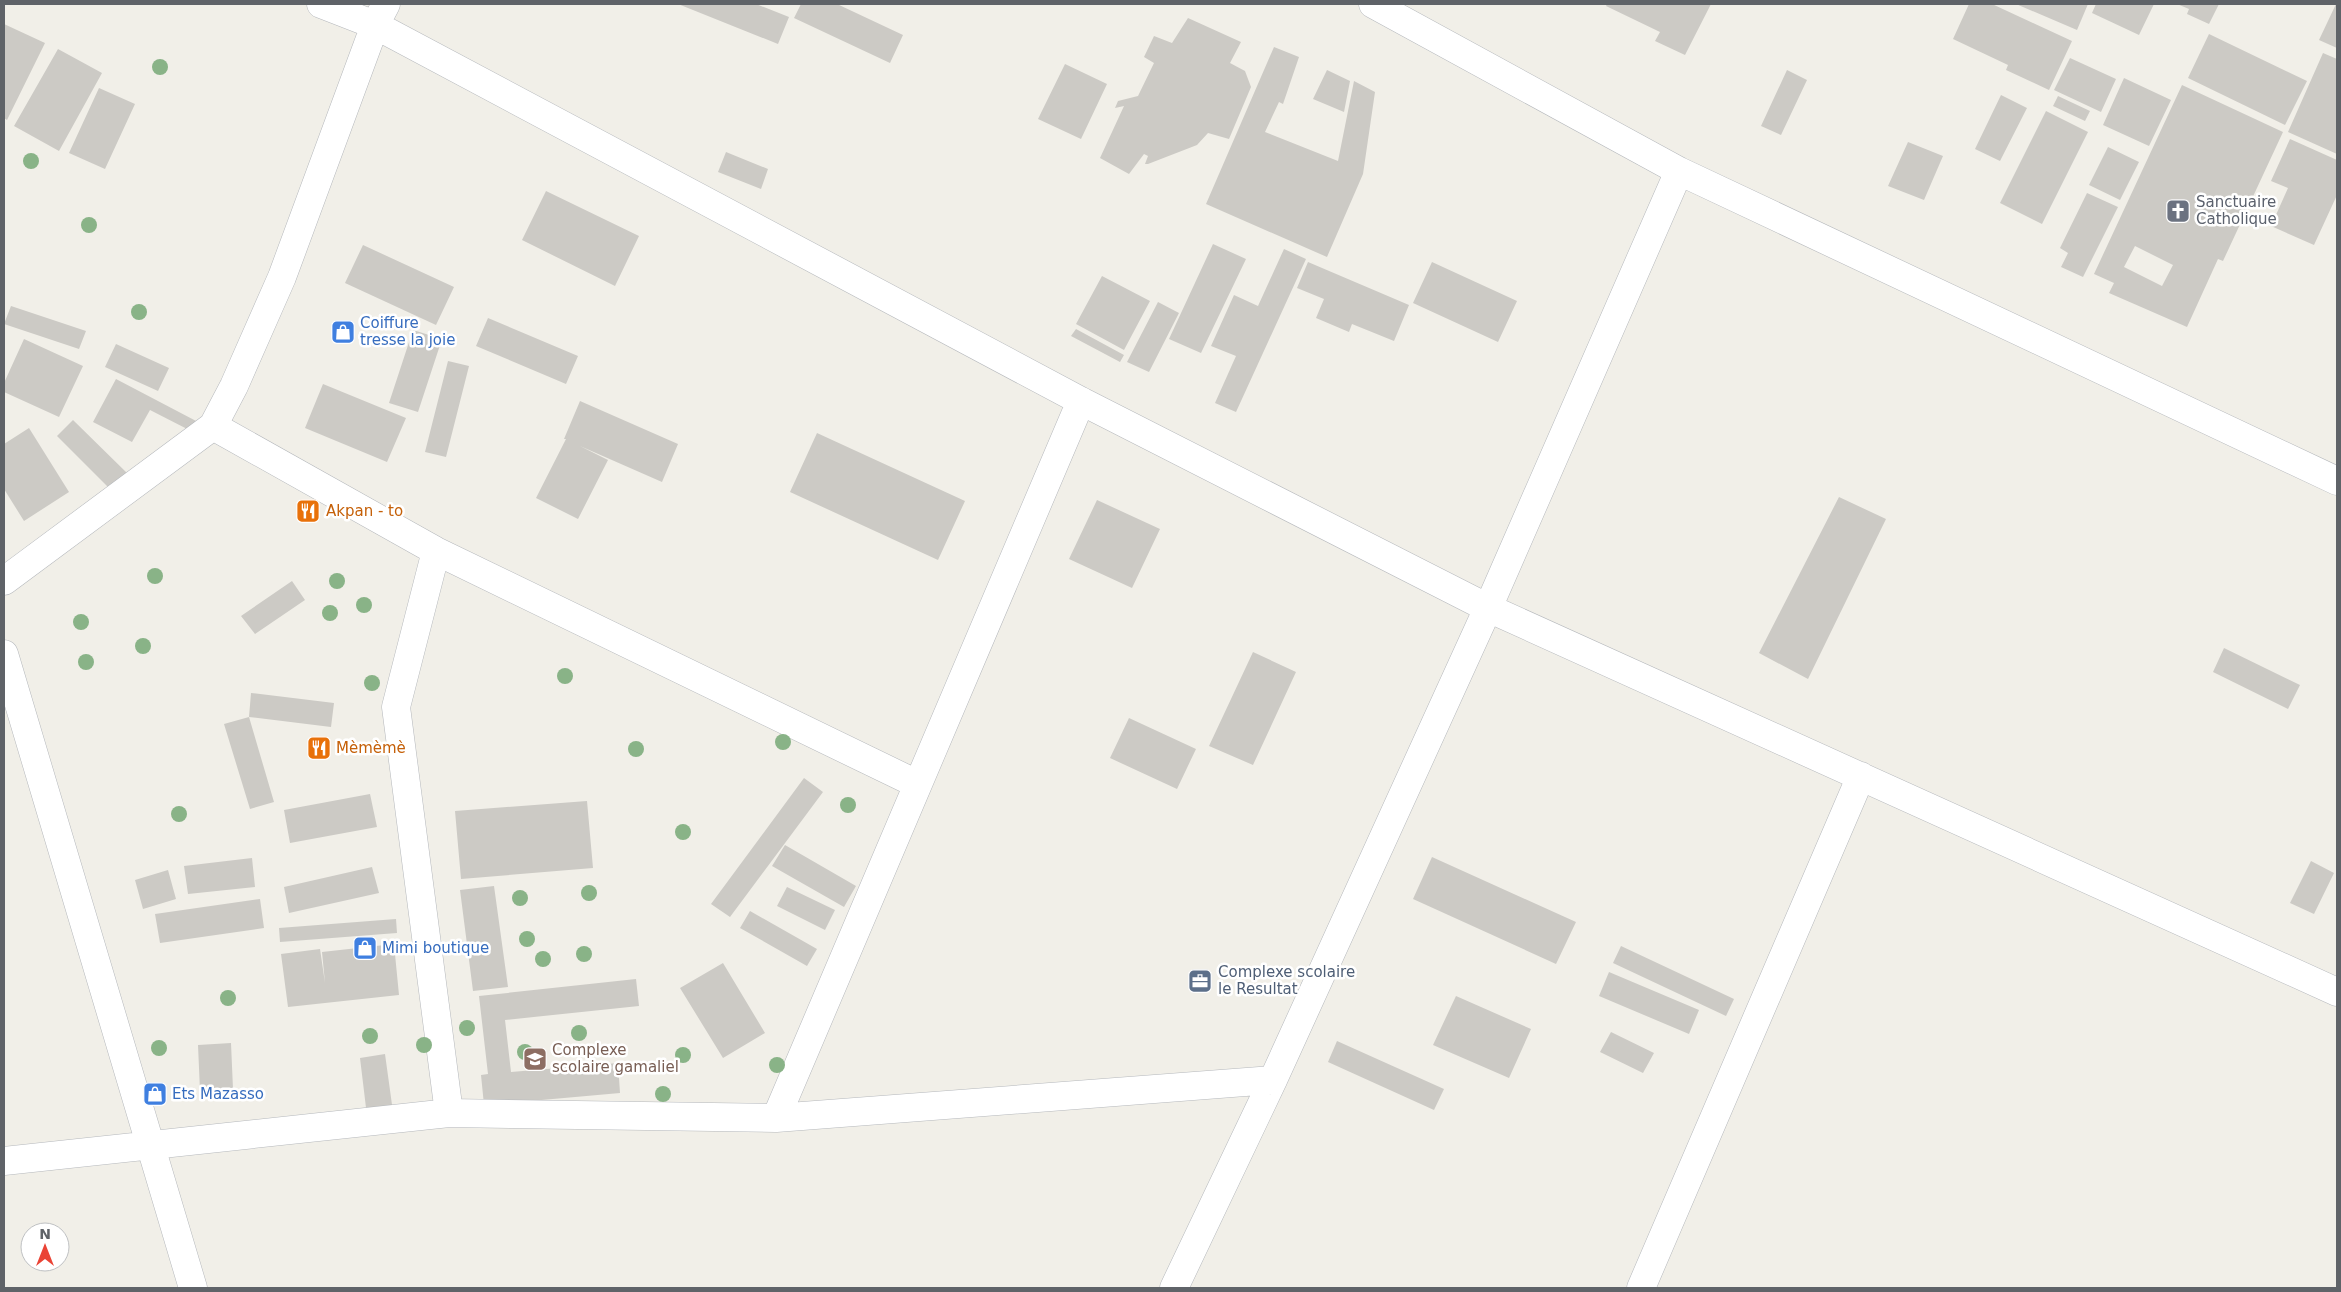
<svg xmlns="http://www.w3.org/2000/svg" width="2341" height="1292" font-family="'DejaVu Sans',sans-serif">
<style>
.building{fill:#cccac5;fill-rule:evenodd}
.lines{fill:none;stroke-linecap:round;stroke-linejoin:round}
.minor-casing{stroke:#b5b8bc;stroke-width:29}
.minor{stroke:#fff;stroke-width:28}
.tree{fill:#89b387}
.labels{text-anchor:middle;stroke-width:5;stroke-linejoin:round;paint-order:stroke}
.worship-label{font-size:15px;fill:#5b616d;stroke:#fff;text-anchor:start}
.shop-label{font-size:15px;fill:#366cbe;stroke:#fff;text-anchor:start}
.food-label{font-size:15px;fill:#c56008;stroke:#fff;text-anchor:start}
.service-label{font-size:15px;fill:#4e5e75;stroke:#fff;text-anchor:start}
.education-label{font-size:15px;fill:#785e54;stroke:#fff;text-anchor:start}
</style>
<rect width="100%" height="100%" fill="#f1efe8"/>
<!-- building -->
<path class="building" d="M678,4H756L789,17L778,44Z
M801,4H837L903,35L890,63L794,18Z
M1607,4H1711L1685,55L1655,41L1660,32L1606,6Z
M1969,4H1992L2072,41L2049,90L2006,70L2008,65L1953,39Z
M2016,4H2088L2077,30Z
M2096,4H2154L2139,35L2092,13Z
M2177,4H2219L2209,24L2187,14L2189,9Z
M2336,4H2337V48L2319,40Z
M1188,18L1241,42L1230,63L1245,71L1251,87L1229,139L1208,133L1197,145L1148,164H1145L1148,156L1144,154L1129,174L1100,158L1124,106L1115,108L1118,101L1138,96L1154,63L1144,57L1154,36L1172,43Z
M4,24L45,43L7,120L4,118Z
M2209,34L2307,81L2285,125L2188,78Z
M1274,47L1299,57L1283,104L1279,102L1265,132L1338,161L1354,81L1375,92L1363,174L1327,257L1206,204Z
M58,49L102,73L59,151L14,126Z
M2323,53L2337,59V154L2288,132Z
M2070,58L2116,79L2101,112L2054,90Z
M1065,64L1107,84L1081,139L1038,119Z
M1327,70L1350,81L1344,112L1313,99Z
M1787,70L1807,80L1781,135L1761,126Z
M2124,78L2171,100L2149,146L2103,125Z
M2182,85L2283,132L2223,261L2218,259L2187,327L2109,293L2114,283L2094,274ZM2135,246L2173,265L2162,286L2124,267Z
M99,88L135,104L105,169L69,153Z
M2001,95L2027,108L2000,161L1975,149Z
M2058,96L2090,111L2085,121L2053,106Z
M2046,111L2088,132L2042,224L2000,203Z
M2290,139L2337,160V195L2314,245L2271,226L2288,188L2271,181Z
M1908,142L1943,156L1924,200L1888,186Z
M2108,147L2139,162L2120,200L2089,185Z
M726,152L768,169L761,189L718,172Z
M546,191L639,236L615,286L522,240Z
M2087,193L2118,207L2083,277L2061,267L2068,253L2060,248Z
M1213,244L1246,259L1201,353L1169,339Z
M363,245L454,287L436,325L345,283Z
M1284,249L1306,259L1236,412L1215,403L1236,356L1211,346L1234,295L1258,306Z
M1308,262L1409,305L1394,341L1352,324L1349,332L1316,318L1324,299L1297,288Z
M1432,262L1517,301L1498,342L1413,303Z
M1102,276L1150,301L1124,350L1076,324Z
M1158,302L1179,313L1149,372L1127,362Z
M11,306L86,331L79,349L4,324Z
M488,318L578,356L566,384L476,346Z
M1076,329L1124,355L1120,362L1071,336Z
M413,330L442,339L418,412L389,403Z
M24,339L83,366L59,417L4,392V383Z
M116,344L169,368L158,391L105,367Z
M448,361L469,366L446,457L425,452Z
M116,379L198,422L193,432L150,410L132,442L93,422Z
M323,384L406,418L387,462L305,428Z
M580,401L678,444L662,482L580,446L608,460L578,519L536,498L566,439H564Z
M73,420L127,473L110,489L57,436Z
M29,428L69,492L24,521L4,489V444Z
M817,433L965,501L938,560L790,492Z
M1839,497L1886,519L1808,679L1759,653Z
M1097,500L1160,529L1132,588L1069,559Z
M292,581L305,600L255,634L241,616Z
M2224,648L2300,685L2288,709L2213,672Z
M1253,652L1296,672L1253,765L1209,746Z
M251,693L334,703L331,727L249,717Z
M249,717L274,802L250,809L224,724Z
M1129,718L1196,749L1177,789L1110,758Z
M804,778L823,792L730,917L711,904Z
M370,794L377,827L290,843L284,810Z
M587,801L593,868L461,879L455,811Z
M785,845L856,886L844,907L772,866Z
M1432,857L1576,922L1556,964L1413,899Z
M252,858L255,887L188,894L184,866Z
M2311,861L2334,873L2314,914L2290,903Z
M372,867L379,893L289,913L284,887Z
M168,870L176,899L143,909L135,880Z
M494,886L508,987L473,991L460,890Z
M787,887L835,910L825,930L777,906Z
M260,899L264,928L160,943L155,914Z
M750,911L817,949L807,966L740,928Z
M396,919L397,933L280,942L279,928Z
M394,944L399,995L288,1007L281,954L320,949L325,983L322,952Z
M1621,946L1734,999L1726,1016L1613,963Z
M723,963L765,1033L723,1058L680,988Z
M1609,972L1699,1010L1689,1034L1599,996Z
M636,979L639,1006L505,1020L511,1072L618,1063L620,1093L484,1105L481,1075L488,1074L479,996Z
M1456,996L1531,1029L1509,1078L1433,1045Z
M1611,1032L1654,1053L1643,1073L1600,1052Z
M1337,1041L1444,1089L1434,1110L1328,1062Z
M231,1043L233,1089L200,1091L198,1045Z
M385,1054L393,1112L367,1116L360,1058Z"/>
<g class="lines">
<!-- minor casing -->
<g class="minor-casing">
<path id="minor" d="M321,4L375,25L1081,401L1488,608L2337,992
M1373,4L1679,171L2337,481
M213,426L436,551L917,784
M436,551L396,707L449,1113
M4,581L213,426L234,386L282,277L375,25L386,4
M4,654L193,1288
M776,1118L1081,401
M4,1161L449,1113L776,1118L1273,1080
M1174,1288L1273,1080L1488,608L1679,171
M1641,1288L1861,776"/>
</g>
<!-- minor -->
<use href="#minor" class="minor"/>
</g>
<!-- trees -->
<g class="tree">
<circle cx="160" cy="67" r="8"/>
<circle cx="31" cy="161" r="8"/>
<circle cx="89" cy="225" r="8"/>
<circle cx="139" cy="312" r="8"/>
<circle cx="155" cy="576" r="8"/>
<circle cx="337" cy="581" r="8"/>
<circle cx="364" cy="605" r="8"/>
<circle cx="330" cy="613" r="8"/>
<circle cx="81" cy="622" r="8"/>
<circle cx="143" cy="646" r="8"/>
<circle cx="86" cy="662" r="8"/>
<circle cx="565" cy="676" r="8"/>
<circle cx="372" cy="683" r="8"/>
<circle cx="783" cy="742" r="8"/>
<circle cx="636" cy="749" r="8"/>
<circle cx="848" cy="805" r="8"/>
<circle cx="179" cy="814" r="8"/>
<circle cx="683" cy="832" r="8"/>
<circle cx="589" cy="893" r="8"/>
<circle cx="520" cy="898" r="8"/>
<circle cx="527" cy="939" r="8"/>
<circle cx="584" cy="954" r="8"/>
<circle cx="543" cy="959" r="8"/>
<circle cx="228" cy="998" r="8"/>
<circle cx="467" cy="1028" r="8"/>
<circle cx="579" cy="1033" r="8"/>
<circle cx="370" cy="1036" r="8"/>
<circle cx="424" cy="1045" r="8"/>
<circle cx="159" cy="1048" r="8"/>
<circle cx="525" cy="1052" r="8"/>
<circle cx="683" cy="1055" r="8"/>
<circle cx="777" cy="1065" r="8"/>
<circle cx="663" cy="1094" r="8"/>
</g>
<!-- icons -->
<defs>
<g id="church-square" transform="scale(1.25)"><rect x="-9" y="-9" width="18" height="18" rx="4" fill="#6b7280" stroke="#fff"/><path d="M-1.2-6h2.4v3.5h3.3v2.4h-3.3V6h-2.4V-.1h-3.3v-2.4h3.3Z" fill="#fff"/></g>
<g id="shop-square" transform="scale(1.25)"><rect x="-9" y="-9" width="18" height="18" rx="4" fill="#3f7fe0" stroke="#fff"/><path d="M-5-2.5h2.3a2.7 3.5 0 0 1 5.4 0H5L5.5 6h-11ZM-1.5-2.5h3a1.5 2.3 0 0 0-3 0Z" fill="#fff"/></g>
<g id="restaurant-square" transform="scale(1.25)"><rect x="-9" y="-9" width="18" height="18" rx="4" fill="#e8710a" stroke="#fff"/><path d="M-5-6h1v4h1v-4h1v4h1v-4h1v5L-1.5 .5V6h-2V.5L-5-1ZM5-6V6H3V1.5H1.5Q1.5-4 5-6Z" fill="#fff"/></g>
<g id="office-square" transform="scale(1.25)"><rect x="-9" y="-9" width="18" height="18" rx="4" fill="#5c6f8a" stroke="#fff"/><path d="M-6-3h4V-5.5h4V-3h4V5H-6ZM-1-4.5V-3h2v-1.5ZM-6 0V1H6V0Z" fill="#fff"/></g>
<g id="school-square" transform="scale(1.25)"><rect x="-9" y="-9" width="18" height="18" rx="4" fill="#8d6e63" stroke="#fff"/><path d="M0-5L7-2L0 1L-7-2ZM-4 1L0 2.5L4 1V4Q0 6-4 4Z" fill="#fff"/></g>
</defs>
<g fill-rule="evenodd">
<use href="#church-square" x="2178" y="211"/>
<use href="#shop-square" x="343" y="332"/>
<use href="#restaurant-square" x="308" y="511"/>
<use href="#restaurant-square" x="319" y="748"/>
<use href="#shop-square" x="365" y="948"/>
<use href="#office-square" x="1200" y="981"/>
<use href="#school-square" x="535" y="1059"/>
<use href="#shop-square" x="155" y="1094"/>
</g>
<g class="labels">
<!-- worship labels -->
<g class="worship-label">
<text x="2196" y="207">Sanctuaire<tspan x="2196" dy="17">Catholique</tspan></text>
</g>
<!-- shop labels -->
<g class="shop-label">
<text x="360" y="328">Coiffure<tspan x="360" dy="17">tresse la joie</tspan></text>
<text x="382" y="953">Mimi boutique</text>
<text x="172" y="1099">Ets Mazasso</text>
</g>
<!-- food labels -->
<g class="food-label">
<text x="326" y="516">Akpan - to</text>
<text x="336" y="753">Mèmèmè</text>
</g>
<!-- service labels -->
<g class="service-label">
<text x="1218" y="977">Complexe scolaire<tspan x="1218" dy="17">le Resultat</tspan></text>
</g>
<!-- education labels -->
<g class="education-label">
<text x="552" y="1055">Complexe<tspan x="552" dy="17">scolaire gamaliel</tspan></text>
</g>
</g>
<!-- border -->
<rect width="2341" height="1292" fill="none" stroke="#5f6368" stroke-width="10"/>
<!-- north arrow -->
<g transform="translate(45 1247)"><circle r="24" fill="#ffffff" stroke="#bfc1c3"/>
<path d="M0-4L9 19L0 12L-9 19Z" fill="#ea4335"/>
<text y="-8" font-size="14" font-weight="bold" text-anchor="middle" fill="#5f6368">N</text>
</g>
</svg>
